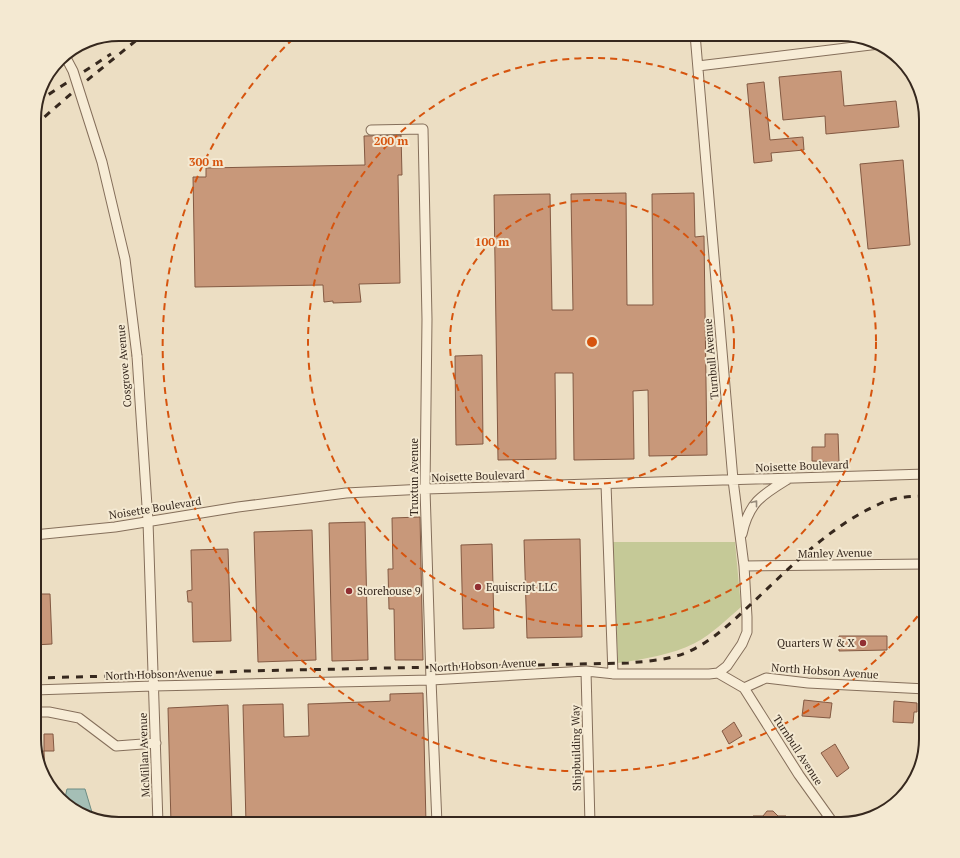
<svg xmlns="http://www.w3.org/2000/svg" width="960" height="858" font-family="'PT Serif',serif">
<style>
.green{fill:#c5c997}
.water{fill:#a5bfb6;stroke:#6c8c83}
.building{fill:#c8987a;stroke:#835942}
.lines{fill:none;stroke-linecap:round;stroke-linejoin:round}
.minor-casing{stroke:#856f5b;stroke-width:11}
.minor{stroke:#f7ecd6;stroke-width:9}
.rail{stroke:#36281e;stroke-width:3;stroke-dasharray:7 7;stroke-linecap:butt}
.minor-bridge-casing{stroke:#856f5b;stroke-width:11;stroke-linecap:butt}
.minor-bridge{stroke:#f7ecd6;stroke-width:9}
.oneway{stroke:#968a7a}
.ring{fill:none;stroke:#d6540e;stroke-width:2;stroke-dasharray:7 5}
.poi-dot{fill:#912e32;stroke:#f4e9d2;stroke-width:1.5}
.labels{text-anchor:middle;stroke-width:4;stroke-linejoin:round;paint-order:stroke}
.street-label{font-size:11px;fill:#36281e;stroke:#f4e9d2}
.poi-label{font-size:11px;fill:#36281e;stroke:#f4e9d2;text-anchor:start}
.rim{fill:none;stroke:#36281e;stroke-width:2}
.centre{fill:#d6540e;stroke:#f4e9d2;stroke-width:2}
.ring-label{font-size:12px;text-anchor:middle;font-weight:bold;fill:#d6540e;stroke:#f4e9d2;stroke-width:4;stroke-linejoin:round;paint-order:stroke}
</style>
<rect width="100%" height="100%" fill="#ecdec3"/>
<!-- green -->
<path class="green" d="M613,542H735L741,607C726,620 712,634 695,643C671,655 644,659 618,663Z"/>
<!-- water -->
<path class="water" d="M67,789H85L94,819L86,817L64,802Z"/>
<!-- building -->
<path class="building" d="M841,71L844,106L896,101L899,127L826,134L825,116L783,120L779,77Z
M764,82L770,140L803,137L804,150L771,153L772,161L754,163L747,84Z
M401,135L402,175H398L400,283L359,284L361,302L333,303V301L324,302L323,285L195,287L193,177H206V168L365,165L364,136Z
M903,160L910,245L868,249L860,164Z
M626,193L627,305H653L652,194L694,193L695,237L704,236L707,455L649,456L648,390L633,391L634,459L574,460L573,373H555L556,459L498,460L494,195L550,194L552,310H573L571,194Z
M482,355L483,444L456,445L455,356Z
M825,434H838L839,462L812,461V447H825Z
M420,517L423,660H395L394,609H389L388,569H393L392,518Z
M365,522L368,660L332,661L329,523Z
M312,530L316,660L258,662L254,532Z
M580,539L582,637L527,638L524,540Z
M492,544L494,628L463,629L461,545Z
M228,549L231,641L193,642L192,602H188L187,591L192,590L191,550Z
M34,594H50L52,644L34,645Z
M839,636H887V650L839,651Z
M423,693L426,824H246L243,705L283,704L284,737L309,736L308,704L390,701V694Z
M804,700L832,703L830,718L802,716Z
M894,701L917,703V712H914L913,723L893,722Z
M228,705L232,824H171L168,708Z
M734,722L742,736L729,744L722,731Z
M44,734H53L54,751H44Z
M835,744L849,768L837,777L821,753Z
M44,751L45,775H42L41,772L36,752Z
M767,811H773L778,816H786V824H753V816H763Z"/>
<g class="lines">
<!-- minor casing -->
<g class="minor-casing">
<path id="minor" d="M695,34L733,480L744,566L747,617V632L742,644L727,666L718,673
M698,66L879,44
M371,130L423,129L427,319L425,489L431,680L437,824
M137,356L148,521L158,824
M606,484L613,674
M742,534C749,502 762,495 788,479
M34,535L115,527L238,507L346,493L425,489L926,474
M744,566L926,564
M586,671L590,824
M744,688L799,775L834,824
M34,690L153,686L431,680L586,671L615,674H709L718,673L744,688L766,678L808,683L926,689
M34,712H49L79,718L116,746L156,743"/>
</g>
<!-- minor -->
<use href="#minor" class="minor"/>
<!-- rail -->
<path class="rail" d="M191,37L195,34
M37,102L111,54
M34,126L80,86L144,34
M34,678L153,675L246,671L628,663C648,661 671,660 690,651C713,640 731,623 750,605C791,567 831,524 884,502C896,497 913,496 926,496"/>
<!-- minor-bridge casing -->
<g class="minor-bridge-casing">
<path id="minor-bridge" d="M64,54L73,71L102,162L125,259L137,356"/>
</g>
<!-- minor-bridge -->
<use href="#minor-bridge" class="minor-bridge"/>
</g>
<!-- one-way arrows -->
<defs><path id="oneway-chevron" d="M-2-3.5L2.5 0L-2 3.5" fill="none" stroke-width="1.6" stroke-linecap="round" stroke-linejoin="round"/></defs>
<use class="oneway" href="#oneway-chevron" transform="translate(755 503) rotate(-52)"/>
<!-- distance rings -->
<g class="ring">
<circle cx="592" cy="342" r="142"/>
<circle cx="592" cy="342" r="284"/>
<path d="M925 607A426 426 0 1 1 296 36"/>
</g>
<!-- markers -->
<g class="poi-dot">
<circle cx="478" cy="587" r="4"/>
<circle cx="349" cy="591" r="4"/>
<circle cx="863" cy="643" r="4"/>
</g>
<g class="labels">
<!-- street labels -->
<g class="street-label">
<text transform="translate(711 359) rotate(-95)" y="4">Turnbull Avenue</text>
<text transform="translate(124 366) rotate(-95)" y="4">Cosgrove Avenue</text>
<text transform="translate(802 466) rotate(-2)" y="4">Noisette Boulevard</text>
<text transform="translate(478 476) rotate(-2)" y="4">Noisette Boulevard</text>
<text transform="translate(414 477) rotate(-90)" y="4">Truxtun Avenue</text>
<text transform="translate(155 508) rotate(-9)" y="4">Noisette Boulevard</text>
<text transform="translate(835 553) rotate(-1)" y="4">Manley Avenue</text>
<text transform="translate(483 665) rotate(-3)" y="4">North Hobson Avenue</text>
<text transform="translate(825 671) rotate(4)" y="4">North Hobson Avenue</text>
<text transform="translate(159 674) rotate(-2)" y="4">North Hobson Avenue</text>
<text transform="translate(576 748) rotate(-91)" y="4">Shipbuilding Way</text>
<text transform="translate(798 750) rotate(57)" y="4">Turnbull Avenue</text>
<text transform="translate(144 755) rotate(-92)" y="4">McMillan Avenue</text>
</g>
<!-- poi labels -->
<g class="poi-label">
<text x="486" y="591">Equiscript LLC</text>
<text x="357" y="595">Storehouse 9</text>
<text x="855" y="647" text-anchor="end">Quarters W &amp; X</text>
</g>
</g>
<!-- crop -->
<path d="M0 0H960V858H0ZM119 41H841A78 78 0 0 1 919 119V739A78 78 0 0 1 841 817H119A78 78 0 0 1 41 739V119A78 78 0 0 1 119 41Z" fill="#f4e9d2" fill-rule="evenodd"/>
<path class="rim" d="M119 41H841A78 78 0 0 1 919 119V739A78 78 0 0 1 841 817H119A78 78 0 0 1 41 739V119A78 78 0 0 1 119 41Z"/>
<circle cx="592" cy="342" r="6" class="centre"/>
<g class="ring-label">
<text x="391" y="145">200 m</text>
<text x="206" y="166">300 m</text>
<text x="492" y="246">100 m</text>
</g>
</svg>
